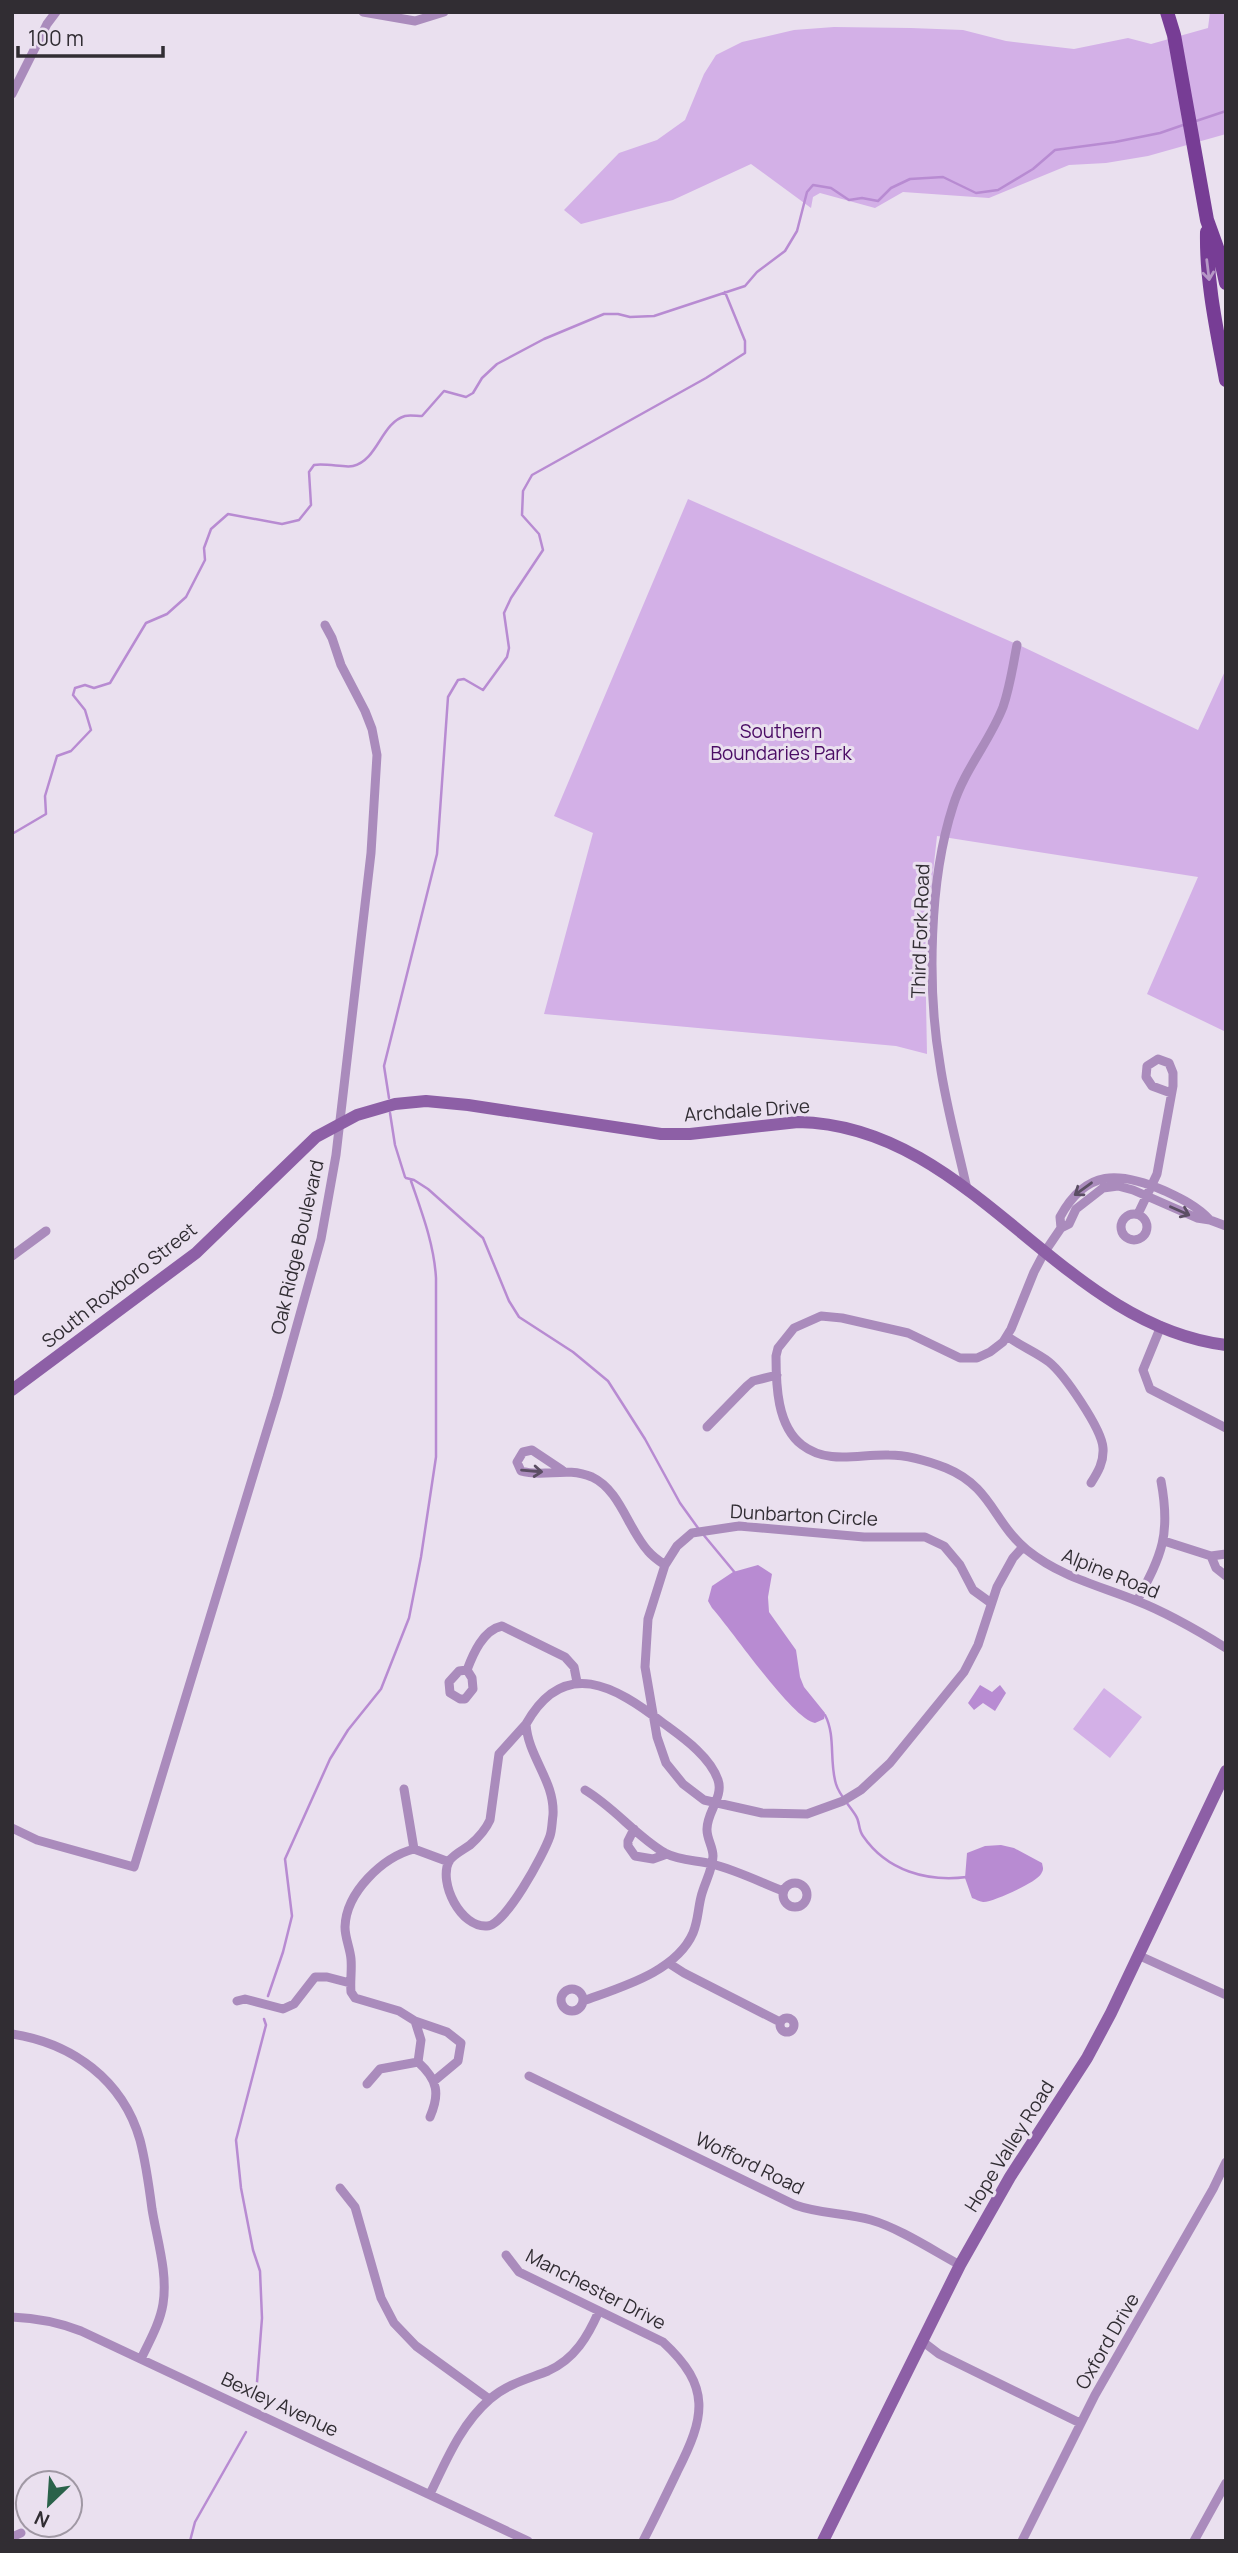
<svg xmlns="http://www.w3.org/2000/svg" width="1238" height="2553" font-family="Manrope,sans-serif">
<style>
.green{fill:#d3b0e7}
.water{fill:#b88bd2}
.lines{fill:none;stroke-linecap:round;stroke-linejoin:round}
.stream{stroke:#b88bd2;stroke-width:2.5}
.street{stroke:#aa8bbc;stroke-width:9}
.secondary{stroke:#8d5fa6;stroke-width:12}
.primary{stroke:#773d95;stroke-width:14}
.oneway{stroke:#b697c6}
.oneway2{stroke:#5b4e63}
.labels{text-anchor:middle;stroke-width:6;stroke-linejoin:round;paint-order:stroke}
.park-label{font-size:19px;fill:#4a0c64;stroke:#eae0ef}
.street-label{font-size:19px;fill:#312d33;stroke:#eae0ef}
</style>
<rect width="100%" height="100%" fill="#eae0ef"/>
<!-- green -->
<path class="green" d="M1210,12H1226V134L1148,156L1106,163L1069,165L989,198L903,192L875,208L820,193L813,197L811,208L751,164L673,200L581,224L564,210L619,153L657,140L685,120L704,74L716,55L742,42L794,30L834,27L911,28L963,30L1006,41L1074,49L1128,38L1151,44L1208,28Z
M688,499L1021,646L1198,730L1226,669V1032L1147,994L1198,877L937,836L925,947L927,1054L896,1046L544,1014L593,833L554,816Z
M1104,1688L1142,1717L1110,1758L1073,1729Z"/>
<!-- water -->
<path class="water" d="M758,1565L772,1574L768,1597L769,1612L796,1650L800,1677L804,1687L825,1713L824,1719L815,1723C792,1719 732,1630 712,1608L708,1601L712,1586L733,1572Z
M980,1685L992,1692L1000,1685L1006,1693L995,1711L983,1703L974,1710L968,1703Z
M1001,1845L1014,1848L1042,1863C1043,1868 1044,1869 1041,1874C1037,1882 992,1903 983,1902C981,1902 975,1899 972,1898L965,1878L967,1853L985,1846Z"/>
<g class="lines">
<!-- stream -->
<path class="stream" d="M1196,121L1226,111
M12,834L46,814L45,796L57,756L71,751L91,730L85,710L73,695L75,688L85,685L94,688L110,683L146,623L167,614L186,597L205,560L204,548L211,529L228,514L282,524L299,520L311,505L309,472L314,465C326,463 345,468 353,466C378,460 381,423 405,416C409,415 417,416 422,416L444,391L466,397L473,393L482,378L497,364L544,339L604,314H618L630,317L654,316L745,286L757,272L785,251L797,231L807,192L813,185L831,188L849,200L862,198L878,201L891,188L910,179L943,177L976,193L998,190L1033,169L1055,150L1115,142L1160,133L1186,124
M389,1098L384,1066L437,854L448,697L458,680L464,679L483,690L507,657L509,648L504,613L511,598L543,550L539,534L522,515L523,491L532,475L706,378L745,353V341L725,292
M390,1113L395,1145L405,1177
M406,1178L414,1180L428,1189L483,1238L509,1301L519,1317L573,1352L608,1381L645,1439L680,1503L698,1528
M702,1533L736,1574
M825,1715C836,1736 829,1761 836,1784C839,1795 850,1806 856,1816C860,1822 858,1829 863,1836C887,1871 927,1882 967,1877
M268,1996L283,1952L292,1916L285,1859L330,1759L348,1730L381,1689L409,1618L421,1557L436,1457V1278C434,1244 422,1213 411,1181
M256,2395L262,2318L260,2271L253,2250L241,2188L236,2140L266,2025L264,2019
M190,2541L195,2522L246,2432"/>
<!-- street -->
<path class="street" d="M363,12L415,21L444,12
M12,94L47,24L56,12
M967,1189C958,1148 946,1106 940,1064C927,988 929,880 953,806C964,770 990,741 1003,707C1010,687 1013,665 1017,645
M1121 1227a13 13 0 1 1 26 0a13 13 0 1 1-26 0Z
M1138,1214L1157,1174L1173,1086V1073L1169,1063L1158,1059L1147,1066L1146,1077L1152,1086L1171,1093
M1226,1226L1210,1220L1197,1218L1133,1190L1118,1186L1103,1188L1076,1209L1069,1224L1061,1228L1044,1253L1034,1272L1011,1329L1003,1342L990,1352L977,1358H960L908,1333L842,1318L821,1316L794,1328L778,1348L776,1356C776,1385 777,1426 802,1445C828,1465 859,1454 889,1455C908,1455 928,1461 946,1468C992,1487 993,1522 1027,1550C1061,1577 1097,1585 1137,1601C1168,1613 1197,1630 1226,1648
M1061,1228L1060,1217C1086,1169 1119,1171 1165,1191C1182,1199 1197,1206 1210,1220
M12,1256L46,1231
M1161,1326L1143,1370L1150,1389L1226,1428
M1007,1336C1020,1346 1036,1352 1049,1362C1064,1374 1102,1429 1103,1448C1104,1462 1098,1472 1091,1483
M707,1427L747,1386L753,1381L777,1375
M562,1470L532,1450L523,1452L517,1462L521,1471C544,1478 566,1466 592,1477C620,1490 628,1529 648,1551C653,1557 659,1561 665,1565
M1164,1541L1211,1556L1226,1554
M1211,1556L1216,1568L1226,1576
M1137,1601C1162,1554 1171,1535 1161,1481
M991,1603L973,1590L960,1565L944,1546L925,1537H864L739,1526L692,1533L677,1546L665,1565L648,1619L645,1667L657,1737L666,1763L683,1784L704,1800L762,1813L807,1814L843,1801L861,1790L890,1763L964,1672L978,1645L997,1587L1013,1558L1023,1547
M467,1670C473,1654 483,1630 502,1626L565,1657L574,1667L577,1682
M467,1670L472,1678L473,1689L465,1699H460L450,1693L449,1682L459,1671Z
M526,1724L499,1754L490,1820C486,1829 478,1838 470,1845C463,1850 454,1854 449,1861C438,1883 461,1928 487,1926C505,1926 544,1854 550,1836C552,1830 552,1822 553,1815C555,1781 528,1757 526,1724C564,1656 615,1686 663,1723C682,1737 710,1756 718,1780C724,1797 706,1813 707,1830C707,1839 713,1847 713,1856C713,1869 704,1884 701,1897C698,1909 698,1921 693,1933C676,1972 621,1987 583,2001
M404,1789L414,1849
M585,1790C615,1808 636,1836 665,1853C680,1861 697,1860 712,1864C736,1870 760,1882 783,1891
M12,1828L37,1840L134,1867L277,1397L321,1239L336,1155L371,853L377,755L372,729L365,711L341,665L332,638L325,625
M634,1829L628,1841V1846L635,1856L653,1859L667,1854
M783 1895a12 12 0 1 1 24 0a12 12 0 1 1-24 0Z
M1140,1956L1226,1995
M670,1964L684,1973L780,2022
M561 2000a11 11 0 1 1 22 0a11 11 0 1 1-22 0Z
M237,2001L245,1999L283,2009L294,2004L315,1977H327L350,1983
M780 2025a7 7 0 1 1 14 0a7 7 0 1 1-14 0Z
M415,2021L447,2032L461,2043L458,2061L434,2081
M12,2034C72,2043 123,2080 140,2140C146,2163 149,2186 152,2209C157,2240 168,2273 163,2304C160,2323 149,2342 141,2359
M418,2062L421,2040L415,2021L399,2011L355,1998L351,1992C350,1981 352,1970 351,1959C350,1948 345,1938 345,1927C346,1892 383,1857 414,1849L449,1862
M529,2076L795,2205C820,2214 846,2213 871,2220C899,2228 934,2251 960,2265
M367,2084L380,2069L418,2062C438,2080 440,2094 430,2117
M340,2188L355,2207L381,2298L394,2323L416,2346L489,2399
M506,2255L519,2272L663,2342C712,2387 705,2417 677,2472C666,2495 655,2518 643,2541
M12,2317C37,2318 58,2322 81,2331L528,2541
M922,2341L939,2354L1080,2423
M430,2494C446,2461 461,2424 490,2399C507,2384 528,2379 548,2371C575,2359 588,2336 599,2311
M12,2537L21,2533
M1022,2541L1095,2395L1213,2189L1226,2162
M1194,2541L1226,2483"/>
<!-- secondary -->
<path class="secondary" d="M12,1390L196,1253L316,1137L357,1115L395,1104L426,1101L468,1105L661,1134H690L798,1122C972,1125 1058,1324 1226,1345
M823,2541L960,2265L1010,2177L1087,2058L1111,2013L1226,1771"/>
<!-- primary -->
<path class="primary" d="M1167,12L1174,35L1207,220L1220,256L1226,283
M1207,232C1206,282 1217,331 1226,380"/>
</g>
<!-- one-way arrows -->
<defs><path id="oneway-shaft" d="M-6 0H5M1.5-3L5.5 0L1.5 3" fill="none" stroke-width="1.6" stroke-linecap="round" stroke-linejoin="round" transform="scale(1.75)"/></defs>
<use class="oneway" href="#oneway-shaft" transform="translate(1208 270) rotate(83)"/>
<g class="oneway2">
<use href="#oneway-shaft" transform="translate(1083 1189) rotate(144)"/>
<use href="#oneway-shaft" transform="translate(1180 1211) rotate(24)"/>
<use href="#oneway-shaft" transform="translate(532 1471) rotate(5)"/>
</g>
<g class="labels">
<!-- park labels -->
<g class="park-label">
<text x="781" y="738">Southern<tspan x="781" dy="22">Boundaries Park</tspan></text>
</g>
<!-- street labels -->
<g class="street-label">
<text transform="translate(920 931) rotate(-88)" y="7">Third Fork Road</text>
<text transform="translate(747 1110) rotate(-4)" y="7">Archdale Drive</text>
<text transform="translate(297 1247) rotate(-77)" y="7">Oak Ridge Boulevard</text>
<text transform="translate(119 1285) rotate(-38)" y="7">South Roxboro Street</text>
<text transform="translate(804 1515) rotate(3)" y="7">Dunbarton Circle</text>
<text transform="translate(1111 1573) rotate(22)" y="7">Alpine Road</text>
<text transform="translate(1009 2146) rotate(-58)" y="7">Hope Valley Road</text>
<text transform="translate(750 2163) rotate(26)" y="7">Wofford Road</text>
<text transform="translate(596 2289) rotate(27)" y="7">Manchester Drive</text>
<text transform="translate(1107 2341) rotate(-60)" y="7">Oxford Drive</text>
<text transform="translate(280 2404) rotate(25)" y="7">Bexley Avenue</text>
</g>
</g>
<!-- border -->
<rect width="1238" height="2553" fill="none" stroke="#312d33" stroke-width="28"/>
<!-- north arrow -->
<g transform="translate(49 2504) rotate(205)"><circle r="33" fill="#eae0ef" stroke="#a098a4" stroke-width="2"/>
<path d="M0-5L12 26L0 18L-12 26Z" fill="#2a624a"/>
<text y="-10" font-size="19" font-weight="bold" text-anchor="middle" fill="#312d33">N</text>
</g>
<!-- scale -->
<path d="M18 46v10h145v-10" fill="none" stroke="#312d33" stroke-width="3.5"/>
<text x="28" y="46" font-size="21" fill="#312d33" stroke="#eae0ef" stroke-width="5" paint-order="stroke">100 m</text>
</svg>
